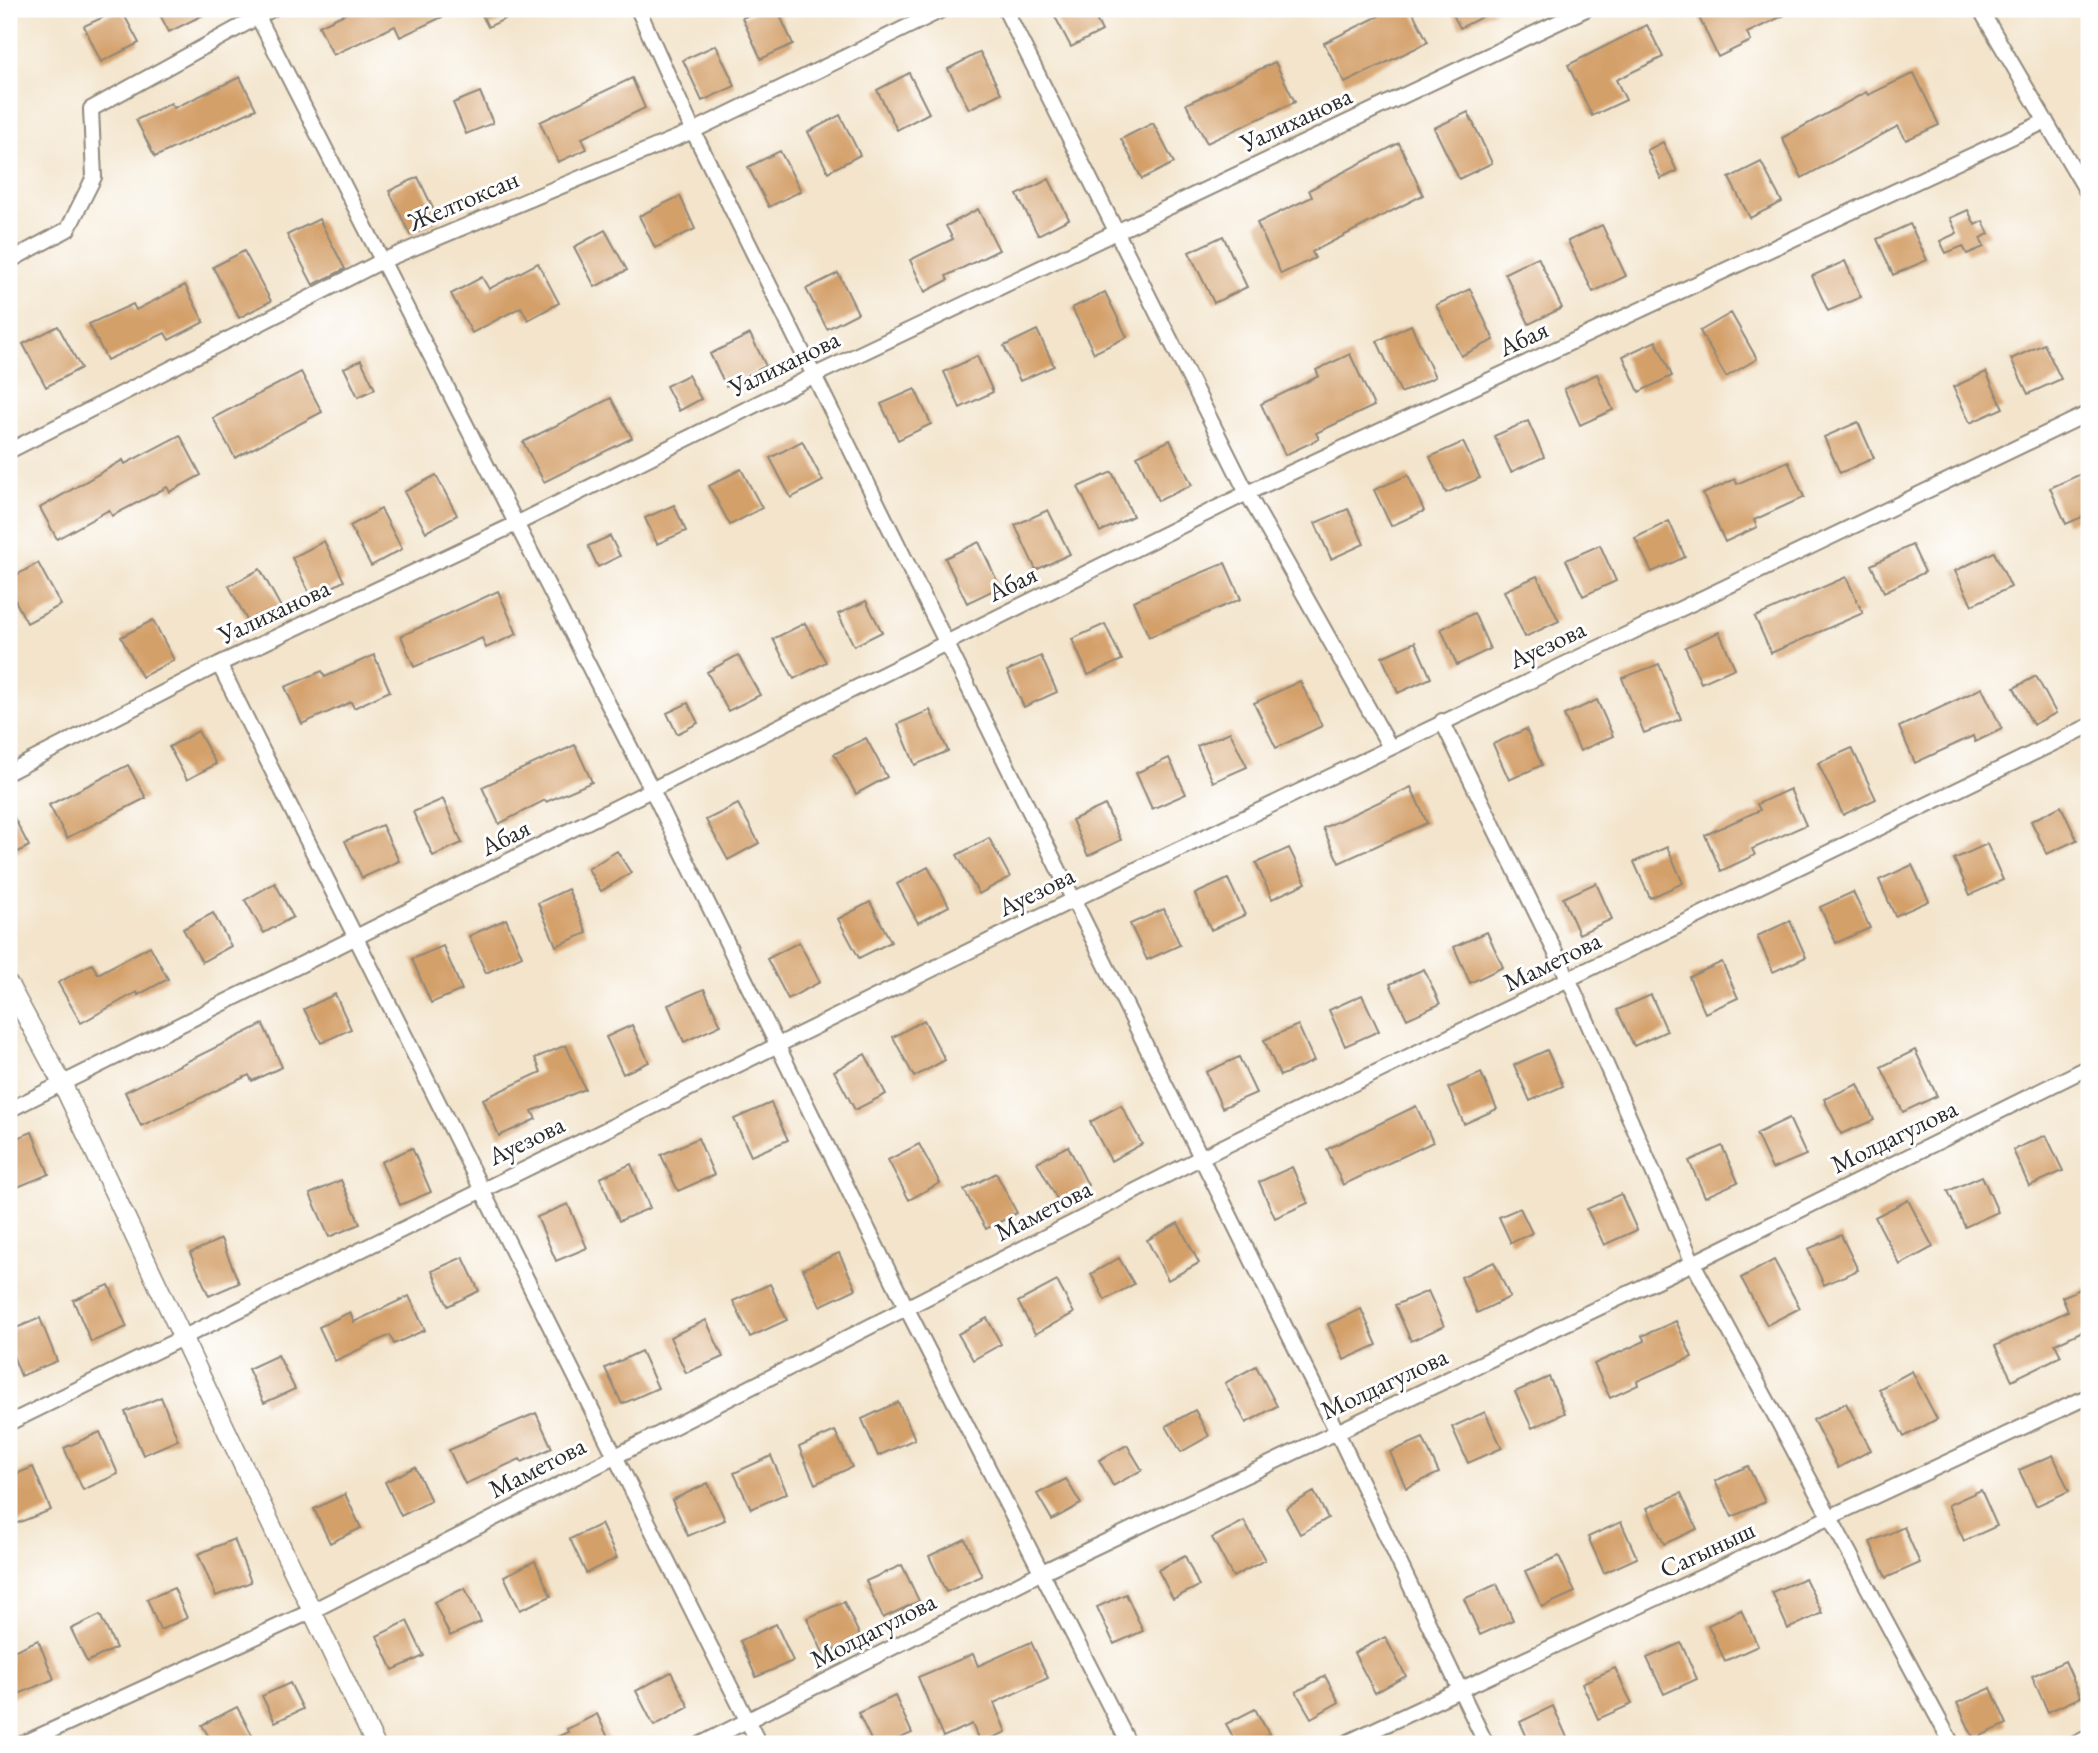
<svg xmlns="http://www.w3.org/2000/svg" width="2098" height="1753" font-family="'EB Garamond',serif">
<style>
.building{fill:#d4a06a}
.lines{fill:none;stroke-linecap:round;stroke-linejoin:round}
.minor-casing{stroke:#8f887b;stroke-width:18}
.tertiary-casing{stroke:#8f887b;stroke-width:21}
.minor{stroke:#fff;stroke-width:14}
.tertiary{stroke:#fff;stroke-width:18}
.labels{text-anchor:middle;stroke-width:6;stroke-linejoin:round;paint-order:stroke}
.street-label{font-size:26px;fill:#2b2b2b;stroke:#fff}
</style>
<rect width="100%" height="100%" fill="#fff"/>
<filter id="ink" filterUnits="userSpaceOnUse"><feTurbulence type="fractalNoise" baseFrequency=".0143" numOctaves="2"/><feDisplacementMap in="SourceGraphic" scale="14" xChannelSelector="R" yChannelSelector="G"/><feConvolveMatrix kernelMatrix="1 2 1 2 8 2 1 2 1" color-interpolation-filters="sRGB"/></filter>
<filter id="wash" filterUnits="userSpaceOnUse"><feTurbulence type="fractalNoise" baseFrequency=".00686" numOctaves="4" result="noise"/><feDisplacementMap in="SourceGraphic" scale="28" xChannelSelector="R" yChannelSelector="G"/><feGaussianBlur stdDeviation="1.57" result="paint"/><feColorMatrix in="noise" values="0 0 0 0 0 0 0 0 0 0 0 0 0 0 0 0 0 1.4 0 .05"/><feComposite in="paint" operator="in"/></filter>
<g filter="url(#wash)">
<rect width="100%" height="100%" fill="#f3e4cb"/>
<g id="blocks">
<!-- building -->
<path class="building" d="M121,9L139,43L101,62L84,26Z
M157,9H215L169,32Z
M355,9H459L400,37L395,26L333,55L319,26Z
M479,9H526L488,27Z
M762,9H777L793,44L761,59L742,18Z
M1051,9H1091L1102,31L1071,47Z
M1393,9H1411L1428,42L1345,83L1324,43Z
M1450,9H1498L1460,28Z
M1695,9H1797L1747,33L1751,41L1718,57Z
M1647,25L1663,57L1616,80L1626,100L1592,116L1568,65Z
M716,45L735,86L702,101L683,60Z
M980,52L1001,93L969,109L948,69Z
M1275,62L1295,102L1207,143L1186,104Z
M909,73L929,113L897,130L877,90Z
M1914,73L1939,125L1906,140L1898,126L1802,178L1782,138L1866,92L1868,95Z
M240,77L256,109L155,157L136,120L171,103L174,108Z
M632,78L645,108L582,138L587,149L558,162L540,122Z
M480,92L493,123L466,134L453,103Z
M1468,112L1492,163L1459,179L1434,128Z
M840,115L860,155L828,172L808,132Z
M1153,123L1174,163L1142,179L1121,139Z
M1663,142L1677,171L1661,179L1647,150Z
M1399,143L1423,195L1312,252L1315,258L1281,274L1257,223L1312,197L1309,190Z
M780,151L801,191L769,207L748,167Z
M1761,162L1782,202L1750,218L1729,178Z
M418,177L439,221L410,235L389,191Z
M1049,179L1069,219L1038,235L1017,195Z
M680,196L695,229L655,248L639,216Z
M978,209L999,250L946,276L948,280L925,292L910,260L953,239L946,226Z
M1968,210L1975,225L1983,221L1989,234L1980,238L1984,247L1967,254L1963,246L1946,253L1940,241L1957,233L1950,218Z
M319,219L345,269L313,285L287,235Z
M1910,224L1927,260L1893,275L1877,239Z
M1602,225L1626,276L1593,292L1568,241Z
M605,230L627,270L595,287L574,247Z
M1223,236L1247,287L1214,303L1189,252Z
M244,251L271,301L239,318L213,267Z
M1538,257L1562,308L1529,324L1505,273Z
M1845,261L1861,297L1828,311L1812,276Z
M538,263L559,303L528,320L521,307L472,333L451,294L482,277L489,289Z
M838,273L858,313L827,329L806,289Z
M185,285L204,322L169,340L165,333L107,360L89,324L133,304L136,310Z
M1470,289L1494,340L1461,356L1436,305Z
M1105,292L1127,337L1094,353L1072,308Z
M1731,313L1757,359L1726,377L1700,331Z
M1411,325L1435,377L1401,393L1377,341Z
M58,326L81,368L46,387L23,344Z
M1037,330L1054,366L1020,381L1004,346Z
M750,334L766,366L726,386L710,354Z
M1656,341L1672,376L1639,392L1623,356Z
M2044,344L2061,379L2028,394L2011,359Z
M1350,354L1374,406L1316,433L1319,439L1285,455L1261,404L1319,376L1316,370Z
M977,356L993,392L960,408L944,372Z
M361,360L375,389L358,397L344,368Z
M301,372L322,412L235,458L213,418Z
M1986,372L2003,408L1970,423L1953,387Z
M1597,374L1613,410L1580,425L1564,389Z
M688,375L701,399L679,411L666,386Z
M915,389L931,424L898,440L881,404Z
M611,398L632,438L544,482L523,442Z
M1528,421L1544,457L1511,472L1494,436Z
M1858,422L1874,458L1840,473L1824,437Z
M180,435L201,475L170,492L167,487L112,516L109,510L57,539L40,508L123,460L125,464Z
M1170,440L1192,485L1158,501L1137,456Z
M802,441L823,481L791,498L770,458Z
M1463,442L1480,478L1446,493L1430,457Z
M1788,461L1804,497L1754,520L1757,527L1725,542L1703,494L1735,479L1737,484Z
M741,469L762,508L730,525L709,486Z
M1112,472L1133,516L1100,532L1078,487Z
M2083,473L2089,486V514L2066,524L2050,488Z
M436,475L457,515L426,532L404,492Z
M1408,475L1424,511L1391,526L1374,490Z
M674,505L686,531L657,544L645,518Z
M381,509L402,549L371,566L350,526Z
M1348,509L1364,544L1331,559L1315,523Z
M1048,510L1070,554L1036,570L1015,525Z
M1669,521L1685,557L1652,572L1635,538Z
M610,536L620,556L598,567L588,546Z
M324,541L344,581L312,598L292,558Z
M979,542L1000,587L967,603L945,558Z
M1600,545L1616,581L1583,596L1566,560Z
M1912,545L1925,572L1884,592L1871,565Z
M1994,552L2011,587L1972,605L1955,571Z
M38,563L61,605L27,623L9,589V579Z
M1225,563L1241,599L1149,637L1133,601Z
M260,569L282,609L250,626L229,586Z
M1537,576L1559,621L1525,637L1504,591Z
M1846,577L1863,613L1771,653L1755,617Z
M498,591L517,634L486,648L482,638L414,667L401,636Z
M866,601L882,632L854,646L838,614Z
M1474,613L1490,649L1457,665L1441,629Z
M153,620L174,660L142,677L121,637Z
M805,623L826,662L794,679L773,639Z
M1105,624L1122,660L1088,675L1072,639Z
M1719,632L1735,668L1701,683L1685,647Z
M1415,642L1431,678L1398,693L1382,657Z
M374,655L390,691L354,708L351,702L302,724L285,687L322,671L325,677Z
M738,655L760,695L728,711L707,672Z
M1041,656L1057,692L1024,707L1007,671Z
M1659,664L1681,719L1644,733L1622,678Z
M2036,676L2056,713L2033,725L2014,688Z
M1300,681L1322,726L1276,748L1254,703Z
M1982,688L2002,729L1975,742L1973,736L1915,763L1899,727Z
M1597,700L1613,736L1580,751L1564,715Z
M688,703L698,723L677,734L667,713Z
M930,710L948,751L915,765L898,724Z
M1526,729L1542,765L1509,780L1493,744Z
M198,731L216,764L187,780L169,747Z
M1230,732L1247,767L1213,782L1197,746Z
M866,738L887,777L856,794L834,754Z
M575,745L592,782L546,802L545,800L499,824L482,787Z
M1852,748L1876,799L1843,815L1818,763Z
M1169,758L1186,794L1152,809L1136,773Z
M128,765L146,798L67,838L49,805Z
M1411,787L1427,823L1339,863L1323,828Z
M1790,789L1806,825L1752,849L1755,855L1721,871L1705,835L1760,810L1757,804Z
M443,799L462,843L433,856L413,812Z
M738,804L759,843L728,860L706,820Z
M1105,805L1121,840L1088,856L1072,820Z
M2061,806L2077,840L2047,854L2031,821Z
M9,808L29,846L9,857Z
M382,825L399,861L362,878L345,841Z
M989,838L1010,877L979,894L957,855Z
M1987,844L2003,880L1970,895L1954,859Z
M1667,847L1683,883L1650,898L1634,862Z
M1289,848L1306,883L1272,899L1256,863Z
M617,851L631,873L601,891L588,869Z
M1912,865L1929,901L1895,916L1879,880Z
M928,867L949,906L918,923L897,884Z
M1228,879L1245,915L1211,930L1195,894Z
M275,883L293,917L264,933L245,900Z
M1596,883L1612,919L1579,934L1563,898Z
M568,889L587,933L556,946L538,903Z
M1853,892L1870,928L1836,943L1820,907Z
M870,902L891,942L859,958L838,919Z
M1164,909L1180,945L1147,960L1130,924Z
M213,913L231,946L202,962L183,929Z
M506,919L522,956L486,973L469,936Z
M1790,921L1806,957L1773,972L1757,936Z
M1487,932L1503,967L1470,983L1454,947Z
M799,942L820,982L788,999L767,959Z
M150,946L168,979L138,995L137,992L81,1023L58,983L92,964L98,974Z
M443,946L462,990L431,1003L412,959Z
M1722,962L1738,998L1705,1013L1689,977Z
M1424,969L1440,1004L1407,1019L1390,984Z
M704,989L721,1025L684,1042L668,1005Z
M335,994L351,1029L321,1043L304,1009Z
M1362,995L1379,1031L1345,1046L1329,1010Z
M1651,995L1667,1031L1634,1046L1617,1010Z
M924,1020L945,1060L914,1077L893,1037Z
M263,1024L282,1067L252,1081L249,1075L141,1126L125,1092Z
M632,1025L649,1062L623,1074L606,1037Z
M1298,1025L1314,1061L1280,1076L1264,1040Z
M566,1045L585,1089L532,1111L536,1119L499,1136L483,1099L541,1072L535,1058Z
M1547,1050L1563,1086L1530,1101L1514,1065Z
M1915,1050L1937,1096L1903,1112L1881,1067Z
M865,1054L886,1094L855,1110L834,1071Z
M1239,1057L1256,1093L1222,1108L1206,1072Z
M1481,1073L1497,1109L1464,1124L1448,1088Z
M1858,1084L1874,1120L1841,1134L1824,1099Z
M771,1103L788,1140L751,1156L734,1119Z
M1121,1105L1142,1144L1111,1161L1090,1122Z
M1416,1106L1433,1142L1343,1185L1327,1149Z
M1789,1118L1806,1155L1772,1169L1756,1134Z
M32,1132L49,1174L13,1189L9,1178V1141Z
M2046,1135L2063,1171L2029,1186L2013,1150Z
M698,1138L714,1175L678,1191L661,1155Z
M919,1144L940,1183L909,1200L888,1160Z
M1068,1146L1088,1185L1058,1201L1037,1162Z
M1722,1146L1738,1182L1705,1197L1689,1161Z
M412,1148L431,1192L400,1205L381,1162Z
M631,1164L650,1208L619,1221L600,1178Z
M1292,1167L1308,1203L1275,1218L1259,1182Z
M996,1173L1017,1213L986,1229L964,1190Z
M1982,1176L1998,1212L1965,1227L1948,1191Z
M341,1180L360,1224L329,1237L310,1194Z
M1621,1194L1637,1230L1604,1245L1587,1209Z
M1908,1200L1933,1247L1900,1265L1875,1217Z
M568,1204L587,1248L556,1261L537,1217Z
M1520,1208L1532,1233L1511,1243L1499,1217Z
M1178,1223L1199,1263L1168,1280L1147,1240Z
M1841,1235L1858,1270L1824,1285L1808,1249Z
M221,1239L239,1283L209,1296L190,1253Z
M839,1253L856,1289L820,1306L803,1269Z
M463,1257L479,1291L448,1306L432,1271Z
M1119,1258L1134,1284L1105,1300L1091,1274Z
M1774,1260L1800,1308L1767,1325L1741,1278Z
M1494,1262L1510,1297L1477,1313L1461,1277Z
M1057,1281L1074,1313L1035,1334L1018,1302Z
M770,1284L787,1320L750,1337L733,1301Z
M109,1285L127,1327L91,1342L73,1300Z
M2089,1285V1328L2055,1344L2061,1356L2012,1380L1995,1346L2068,1311L2062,1297Z
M1428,1291L1444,1326L1411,1341L1395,1305Z
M409,1296L425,1330L394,1344L390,1335L335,1361L319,1327L350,1312L354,1322Z
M1361,1309L1377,1345L1344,1360L1328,1324Z
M40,1318L57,1361L21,1376L9,1345V1331Z
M987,1318L1001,1344L973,1360L958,1334Z
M706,1320L723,1357L686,1373L670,1337Z
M1676,1321L1692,1357L1637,1381L1638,1385L1610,1398L1594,1364L1645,1341L1642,1336Z
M641,1351L658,1388L622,1404L605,1368Z
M278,1355L295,1389L264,1403L248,1369Z
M1256,1366L1277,1406L1246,1423L1225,1383Z
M1912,1371L1937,1419L1904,1437L1879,1389Z
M1549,1377L1565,1413L1532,1428L1515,1392Z
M161,1397L178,1440L143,1455L125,1412Z
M898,1402L915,1439L878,1456L862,1419Z
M1846,1403L1871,1450L1838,1468L1813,1420Z
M1195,1410L1209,1436L1181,1452L1166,1426Z
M1485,1412L1502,1448L1468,1463L1452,1427Z
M536,1413L552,1448L522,1462L520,1459L465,1484L449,1450Z
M835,1431L852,1467L815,1484L799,1447Z
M100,1432L118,1474L83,1490L64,1448Z
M1423,1438L1439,1473L1406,1488L1390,1452Z
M1127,1445L1142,1470L1113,1486L1099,1460Z
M2053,1455L2069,1491L2036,1506L2019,1470Z
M771,1456L787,1493L751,1509L734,1473Z
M1748,1466L1765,1502L1732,1517L1715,1481Z
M33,1467L51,1510L15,1524L9,1510V1477Z
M415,1467L431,1501L401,1516L385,1482Z
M1066,1479L1081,1504L1052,1520L1037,1494Z
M708,1483L725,1520L688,1536L672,1500Z
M1981,1490L1997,1526L1964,1541L1948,1505Z
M1314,1492L1328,1518L1300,1534L1286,1508Z
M1681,1493L1697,1529L1664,1544L1647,1508Z
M345,1494L361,1528L330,1543L314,1509Z
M1244,1521L1265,1560L1233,1577L1212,1538Z
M1621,1522L1637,1558L1604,1573L1588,1537Z
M601,1524L617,1558L586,1573L570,1539Z
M1904,1527L1920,1563L1886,1578L1870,1542Z
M234,1539L251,1582L216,1596L198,1554Z
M965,1539L982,1576L946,1592L929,1556Z
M1185,1556L1199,1586L1173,1599L1158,1570Z
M1559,1556L1575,1592L1542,1607L1525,1571Z
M535,1561L551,1596L520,1610L504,1576Z
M902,1565L919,1601L883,1618L866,1581Z
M1805,1578L1822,1613L1788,1629L1772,1592Z
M1497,1584L1513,1620L1480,1635L1464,1599Z
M174,1588L187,1618L160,1630L147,1599Z
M465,1588L481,1622L450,1636L434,1602Z
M1126,1594L1143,1631L1114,1644L1097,1607Z
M844,1602L861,1638L824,1655L807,1618Z
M1741,1610L1758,1646L1725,1661L1708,1625Z
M100,1615L116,1648L87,1662L71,1629Z
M407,1621L424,1656L393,1670L377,1636Z
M776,1624L793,1661L756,1677L740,1641Z
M1385,1637L1406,1676L1375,1693L1354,1653Z
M38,1640L54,1679L9,1698V1653Z
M1031,1642L1048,1678L994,1703L1006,1732L980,1743L972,1724L943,1737L918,1677L973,1654L978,1666Z
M1681,1643L1697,1679L1664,1694L1647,1658Z
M2065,1661L2081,1697L2048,1712L2032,1676Z
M1615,1668L1632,1704L1598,1719L1582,1683Z
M671,1672L689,1707L654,1726L636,1691Z
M1325,1676L1339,1702L1311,1718L1296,1692Z
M290,1683L303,1709L275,1722L262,1696Z
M1991,1688L2007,1724L1974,1739L1957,1703Z
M895,1696L912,1733L887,1744H873L858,1713Z
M1553,1706L1570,1744H1530L1520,1722Z
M237,1707L257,1744H213L202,1725Z
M1255,1709L1269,1734L1252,1744H1237L1226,1724Z
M597,1714L611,1744H542L568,1732L567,1729Z"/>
</g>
</g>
<g filter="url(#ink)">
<use href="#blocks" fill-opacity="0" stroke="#8f887b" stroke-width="2"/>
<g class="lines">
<!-- minor casing -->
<g class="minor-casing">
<path id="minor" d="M254,9L652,790L906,1307L1129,1744
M638,9L693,131L1337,1432L1486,1744
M1005,9L1247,493L1390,747
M1980,9L2089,195
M9,261L68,229L94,177L91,109L272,9
M9,451L382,261L693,131L944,9
M219,664L759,1744
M1442,721L1569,980L1693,1263L1952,1744
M9,772L219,664L516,524L815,375L1586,9
M9,1110L1247,493L2046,121
M9,1423L1075,899L2089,413
M22,1744L312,1611L1202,1157L2089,726
M701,1744L1042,1572L1693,1263L2089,1067
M1344,1744L2089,1396
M2075,1744L2089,1737"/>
</g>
<!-- tertiary casing -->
<g class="tertiary-casing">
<path id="tertiary" d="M9,985L63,1085L375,1744"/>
</g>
<!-- minor -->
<use href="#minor" class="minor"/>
<!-- tertiary -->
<use href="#tertiary" class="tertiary"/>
</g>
</g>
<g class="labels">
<!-- street labels -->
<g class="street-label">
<text transform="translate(1296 119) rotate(-25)" y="9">Уалиханова</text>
<text transform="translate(463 200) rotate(-23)" y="9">Желтоксан</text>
<text transform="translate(1523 338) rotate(-25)" y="9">Абая</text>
<text transform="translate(784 363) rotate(-26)" y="9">Уалиханова</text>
<text transform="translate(1012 583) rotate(-26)" y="9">Абая</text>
<text transform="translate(274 611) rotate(-25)" y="9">Уалиханова</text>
<text transform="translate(1547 644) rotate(-25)" y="9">Ауезова</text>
<text transform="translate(505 837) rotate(-27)" y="9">Абая</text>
<text transform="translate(1036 891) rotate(-26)" y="9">Ауезова</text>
<text transform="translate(1552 961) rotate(-26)" y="9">Маметова</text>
<text transform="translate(1894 1136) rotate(-26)" y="9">Молдагулова</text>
<text transform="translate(526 1140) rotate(-26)" y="9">Ауезова</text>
<text transform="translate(1043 1210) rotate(-27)" y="9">Маметова</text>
<text transform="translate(1384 1383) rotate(-25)" y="9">Молдагулова</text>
<text transform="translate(537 1467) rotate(-27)" y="9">Маметова</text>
<text transform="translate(1707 1549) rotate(-25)" y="9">Сагыныш</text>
<text transform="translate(873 1630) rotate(-27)" y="9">Молдагулова</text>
</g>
</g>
<!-- margin -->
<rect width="2098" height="1753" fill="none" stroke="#fff" stroke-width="35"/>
</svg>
